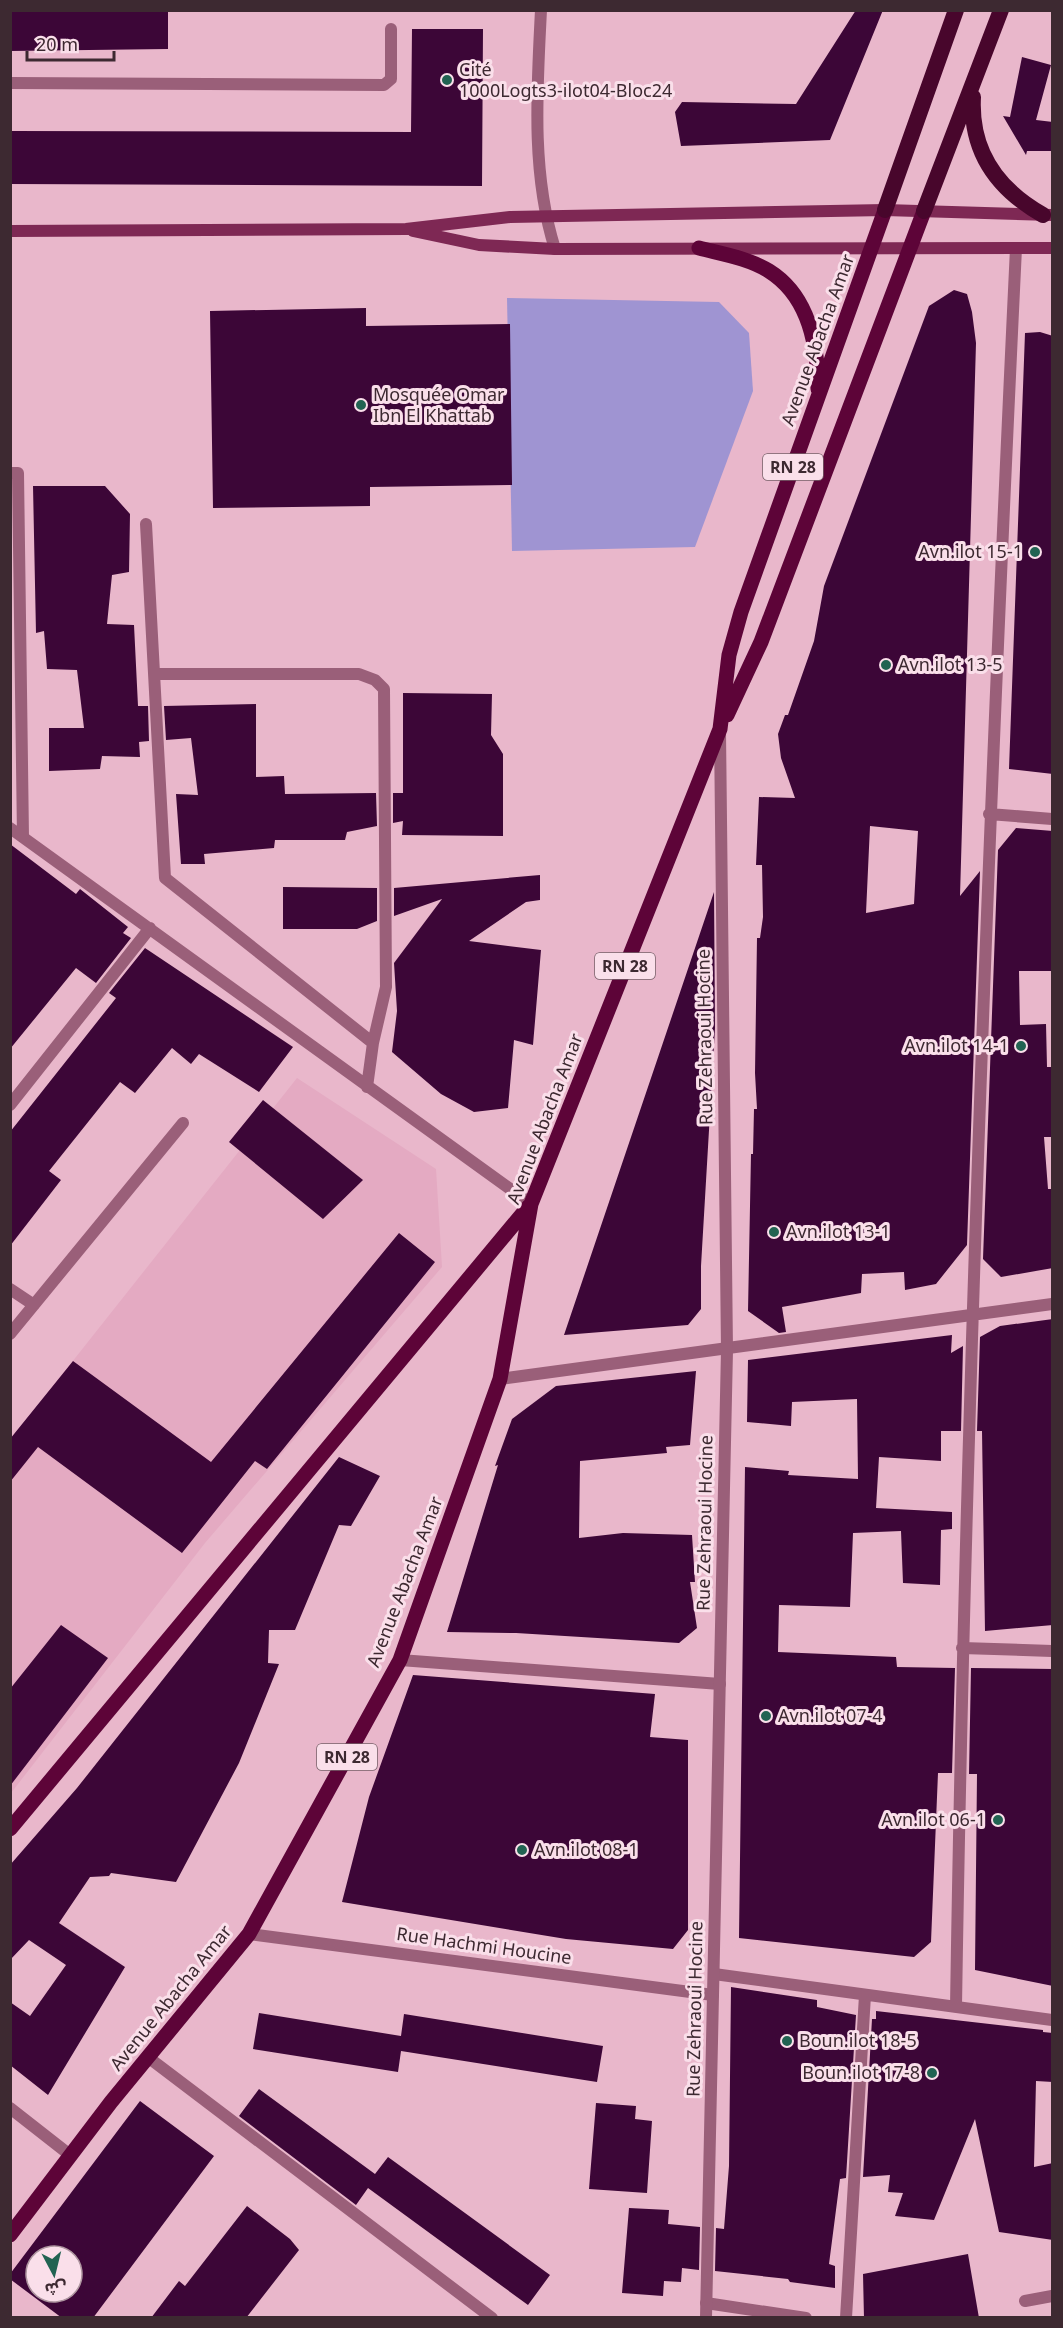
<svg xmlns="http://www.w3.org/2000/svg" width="1063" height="2328" font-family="Georgia,'Noto Sans Arabic',serif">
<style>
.built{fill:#e4aac2}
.green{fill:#9f94d2}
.building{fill:#3c0637;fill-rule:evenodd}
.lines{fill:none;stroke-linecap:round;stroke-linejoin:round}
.minor{stroke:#9a5f79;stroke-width:12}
.tertiary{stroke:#9a5f79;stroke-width:12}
.secondary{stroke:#7e2854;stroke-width:12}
.primary{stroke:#5d0438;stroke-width:15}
.trunk{stroke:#48062c;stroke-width:16}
.poi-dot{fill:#216352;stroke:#fadfea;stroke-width:2}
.labels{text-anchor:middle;stroke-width:6;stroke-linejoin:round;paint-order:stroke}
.shield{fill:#fadfea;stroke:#766068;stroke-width:1.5}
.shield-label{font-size:16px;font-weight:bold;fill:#3d2931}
.poi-label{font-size:18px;fill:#3d2931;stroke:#fadfea;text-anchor:start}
.street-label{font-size:18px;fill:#3d2931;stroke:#fadfea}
</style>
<rect width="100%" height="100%" fill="#e9b7cb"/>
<!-- built -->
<path class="built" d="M297,1078L436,1169L442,1267L205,1543L11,1793V1439Z"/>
<!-- green -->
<path class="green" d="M507,298L719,302L749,333L753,391L695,547L512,551Z"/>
<!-- building -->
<path class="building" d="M10,10H168V49L10,51Z
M856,10H883L830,140L681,146L675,112L682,102L796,104Z
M412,29H483L482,186L10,184V131L411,132Z
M1022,57L1051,65L1036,120L1053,122V151H1027L1026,155L1003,116L1010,117Z
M954,290L967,294L972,312L976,343L960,896L980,871L967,1245L936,1284L905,1290L904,1272L862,1274L861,1293L782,1307L786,1332L779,1333L748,1311L751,1154H753L754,1109H757L755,1073L757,938H760L763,917L762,865H756L759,797L795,798L781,758L778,734L785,715H788L814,641L824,586L929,306ZM870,826L918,831L914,904L866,913Z
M366,308V326L510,324L512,485L370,487V506L213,508L210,311Z
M1040,332L1053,336V774L1009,769L1025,333Z
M33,486H105L130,514L129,572L112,575L107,624L134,625L138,706H148L149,741L139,742L140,757L102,756L100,769L49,771V728H84L77,670L47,669L44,631L36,633Z
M403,693L492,694L491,735L503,754V836L402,835L403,821L393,823V793H403Z
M256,704V777L284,776L285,794L376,793L377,826L347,832L345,840H275L274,848L204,854L205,864H181L176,794L198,795L191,738L166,740L164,706Z
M1016,828L1053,831V971H1019L1020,1025L1046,1024L1047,1067H1053V1137H1044L1048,1189H1053V1268L1001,1277L983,1259L998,850Z
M10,844L76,894L80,889L128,927L123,933L131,938L96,983L76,968L10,1049Z
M540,875V900L526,902L469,941L541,950L533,1045L514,1040L508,1108L474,1112L441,1094L392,1052L397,1011L394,963L442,899L394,916V888Z
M283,887L377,888V921L357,929H283Z
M714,892L715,1028L701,1266V1309L688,1325L564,1335Z
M145,948L293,1047L259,1092L199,1054L191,1064L172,1048L135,1093L120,1082L49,1171L61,1180L10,1246V1132L116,998L109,993Z
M263,1100L363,1180L323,1219L229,1142Z
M399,1233L435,1262L267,1469L255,1461L182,1553L38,1447L10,1482V1439L73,1361L211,1462Z
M1053,1319V1625L985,1631L982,1431H977L980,1337L1000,1326Z
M952,1335L951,1353L963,1346L961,1431H941V1461L879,1457L876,1508L952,1512V1529L941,1530L940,1585L903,1583L901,1531L853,1533L850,1607L779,1605L778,1652L896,1657L897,1667L955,1668L952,1773H938L931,1942L914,1957L739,1938L745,1467L789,1471L788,1475L858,1479L857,1399L792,1402L791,1426L747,1422L748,1360Z
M696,1371L690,1445L666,1447L667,1453L580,1461L579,1538L623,1533L692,1535L695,1582H690L697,1628L679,1643L516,1633L447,1632L498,1465L495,1466L512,1419L556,1386Z
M339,1457L380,1476L351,1526L339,1525L295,1630H269L268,1663L279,1664L239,1763L176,1882L111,1873L109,1876L90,1877L59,1923L125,1967L48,2095L10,2065V2002L30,2016L66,1965L29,1940L10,1960V1865L77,1788Z
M61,1625L108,1658L10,1786V1689Z
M971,1668L1053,1669V1986L975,1970L977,1774H969Z
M413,1675L655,1694L650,1737L688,1740V1930L673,1949L566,1939L342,1902L369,1797Z
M731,1987L817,2000V2007L856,2015L846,2178L840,2179L829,2264L835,2266V2288L790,2282L788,2279L715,2271L716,2228L724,2229L729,2166Z
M876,2011L1043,2030V2032L1053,2033V2082L1036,2081L1034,2167L1053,2163V2240L999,2232L975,2119L934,2220L895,2216L903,2193L888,2192L890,2175L863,2177L872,2019H876Z
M259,2013L401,2036L404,2014L603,2046L597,2082L401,2051L398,2072L253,2049Z
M259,2089L375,2174L388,2157L550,2275L528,2305L368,2188L356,2205L239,2116Z
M140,2101L214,2156L93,2318H62L10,2279V2274ZM36,2256H72V2292H36Z
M596,2103L636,2106L635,2119L652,2121L647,2193L589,2189Z
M247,2206L290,2239L299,2250L246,2318H151L179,2281L185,2286Z
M629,2208L669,2210L668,2224L700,2227L699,2270L682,2268L681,2282L664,2281L663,2296L622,2293Z
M968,2254L979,2318H864L863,2274Z"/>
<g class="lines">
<!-- minor -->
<path class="minor" d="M541,10C537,90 531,173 555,249
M10,83L384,85L391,79V29
M10,473H18L23,837
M146,524L165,878L373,1043L367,1087
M155,674H359L375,680L384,689L386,987L373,1043
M989,814L1052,819
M10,828L531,1204
M10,1105L150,928
M10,1289L34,1305
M10,1334L183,1123
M500,1379L1052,1304
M962,1648L1052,1651
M400,1660L720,1684
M249,1934L713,1995
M714,1974L1052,2020
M956,2007C965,1420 988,834 1016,248
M149,2058L492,2318
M10,2108L70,2155
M1025,2301L1052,2296
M706,2303L806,2318
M846,2318L865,1995"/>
<!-- tertiary -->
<path class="tertiary" d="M706,2318L727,1350L720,732"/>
<!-- secondary -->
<path class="secondary" d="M10,231L406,229L510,217L885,210L1052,215
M413,231L479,245L555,249L1052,248"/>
<!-- primary -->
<path class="primary" d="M699,248C722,254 748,258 769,271C809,296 818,346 818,389
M727,715L761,642L924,211
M10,1829L529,1206
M10,2235L111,2102L249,1934L400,1660L500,1379L531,1204L720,729L729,655L741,612L885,210"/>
<!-- trunk -->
<path class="trunk" d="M973,97C970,151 997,189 1043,215
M885,210L956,10
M924,211L1001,10"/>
</g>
<!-- markers -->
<g class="poi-dot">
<circle cx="447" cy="80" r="6"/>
<circle cx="361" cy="405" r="6"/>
<circle cx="1035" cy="552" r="6"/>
<circle cx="886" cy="665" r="6"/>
<circle cx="1021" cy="1046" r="6"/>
<circle cx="774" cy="1232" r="6"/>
<circle cx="766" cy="1716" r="6"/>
<circle cx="998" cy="1820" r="6"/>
<circle cx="522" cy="1850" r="6"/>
<circle cx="787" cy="2041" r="6"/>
<circle cx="932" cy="2073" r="6"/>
</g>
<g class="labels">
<!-- shield labels -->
<g class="shield">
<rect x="763" y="454" width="60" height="26" rx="4.5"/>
<rect x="595" y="953" width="60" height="26" rx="4.5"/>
<rect x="317" y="1744" width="60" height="26" rx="4.5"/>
</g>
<g class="shield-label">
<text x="793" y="473">RN 28</text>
<text x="625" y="972">RN 28</text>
<text x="347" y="1763">RN 28</text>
</g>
<!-- poi labels -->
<g class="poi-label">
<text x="459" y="76">Cité<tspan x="459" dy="21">1000Logts3-ilot04-Bloc24</tspan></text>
<text x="373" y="401">Mosquée Omar<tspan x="373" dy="21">Ibn El Khattab</tspan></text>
<text x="1023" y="558" text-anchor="end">Avn.ilot 15-1</text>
<text x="898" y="671">Avn.ilot 13-5</text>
<text x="1009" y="1052" text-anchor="end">Avn.ilot 14-1</text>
<text x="786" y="1238">Avn.ilot 13-1</text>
<text x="778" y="1722">Avn.ilot 07-4</text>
<text x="986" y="1826" text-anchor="end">Avn.ilot 06-1</text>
<text x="534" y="1856">Avn.ilot 08-1</text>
<text x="799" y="2047">Boun.ilot 18-5</text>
<text x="920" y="2079" text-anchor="end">Boun.ilot 17-8</text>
</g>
<!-- street labels -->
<g class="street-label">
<text transform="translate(818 340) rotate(-70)" y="6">Avenue Abacha Amar</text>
<text transform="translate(705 1037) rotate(-91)" y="6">Rue Zehraoui Hocine</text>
<text transform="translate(545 1119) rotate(-69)" y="6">Avenue Abacha Amar</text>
<text transform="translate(705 1523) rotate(-89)" y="6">Rue Zehraoui Hocine</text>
<text transform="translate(405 1582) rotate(-69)" y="6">Avenue Abacha Amar</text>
<text transform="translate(484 1946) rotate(8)" y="6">Rue Hachmi Houcine</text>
<text transform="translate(171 1998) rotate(-51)" y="6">Avenue Abacha Amar</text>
<text transform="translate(695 2009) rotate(-89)" y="6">Rue Zehraoui Hocine</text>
</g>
</g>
<!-- border -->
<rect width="1063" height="2328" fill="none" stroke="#3d2931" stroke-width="24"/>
<!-- north arrow -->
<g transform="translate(54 2274) rotate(173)"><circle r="28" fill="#fadfea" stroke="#ae96a0" stroke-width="1.5"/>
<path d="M0-4.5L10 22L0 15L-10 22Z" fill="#216352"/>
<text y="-9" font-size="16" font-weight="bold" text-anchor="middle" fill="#3d2931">ش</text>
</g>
<!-- scale -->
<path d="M27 51v9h87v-9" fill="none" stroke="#3d2931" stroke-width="3"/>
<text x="36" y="51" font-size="18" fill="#3d2931" stroke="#fadfea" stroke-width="4.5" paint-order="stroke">20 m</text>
</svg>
